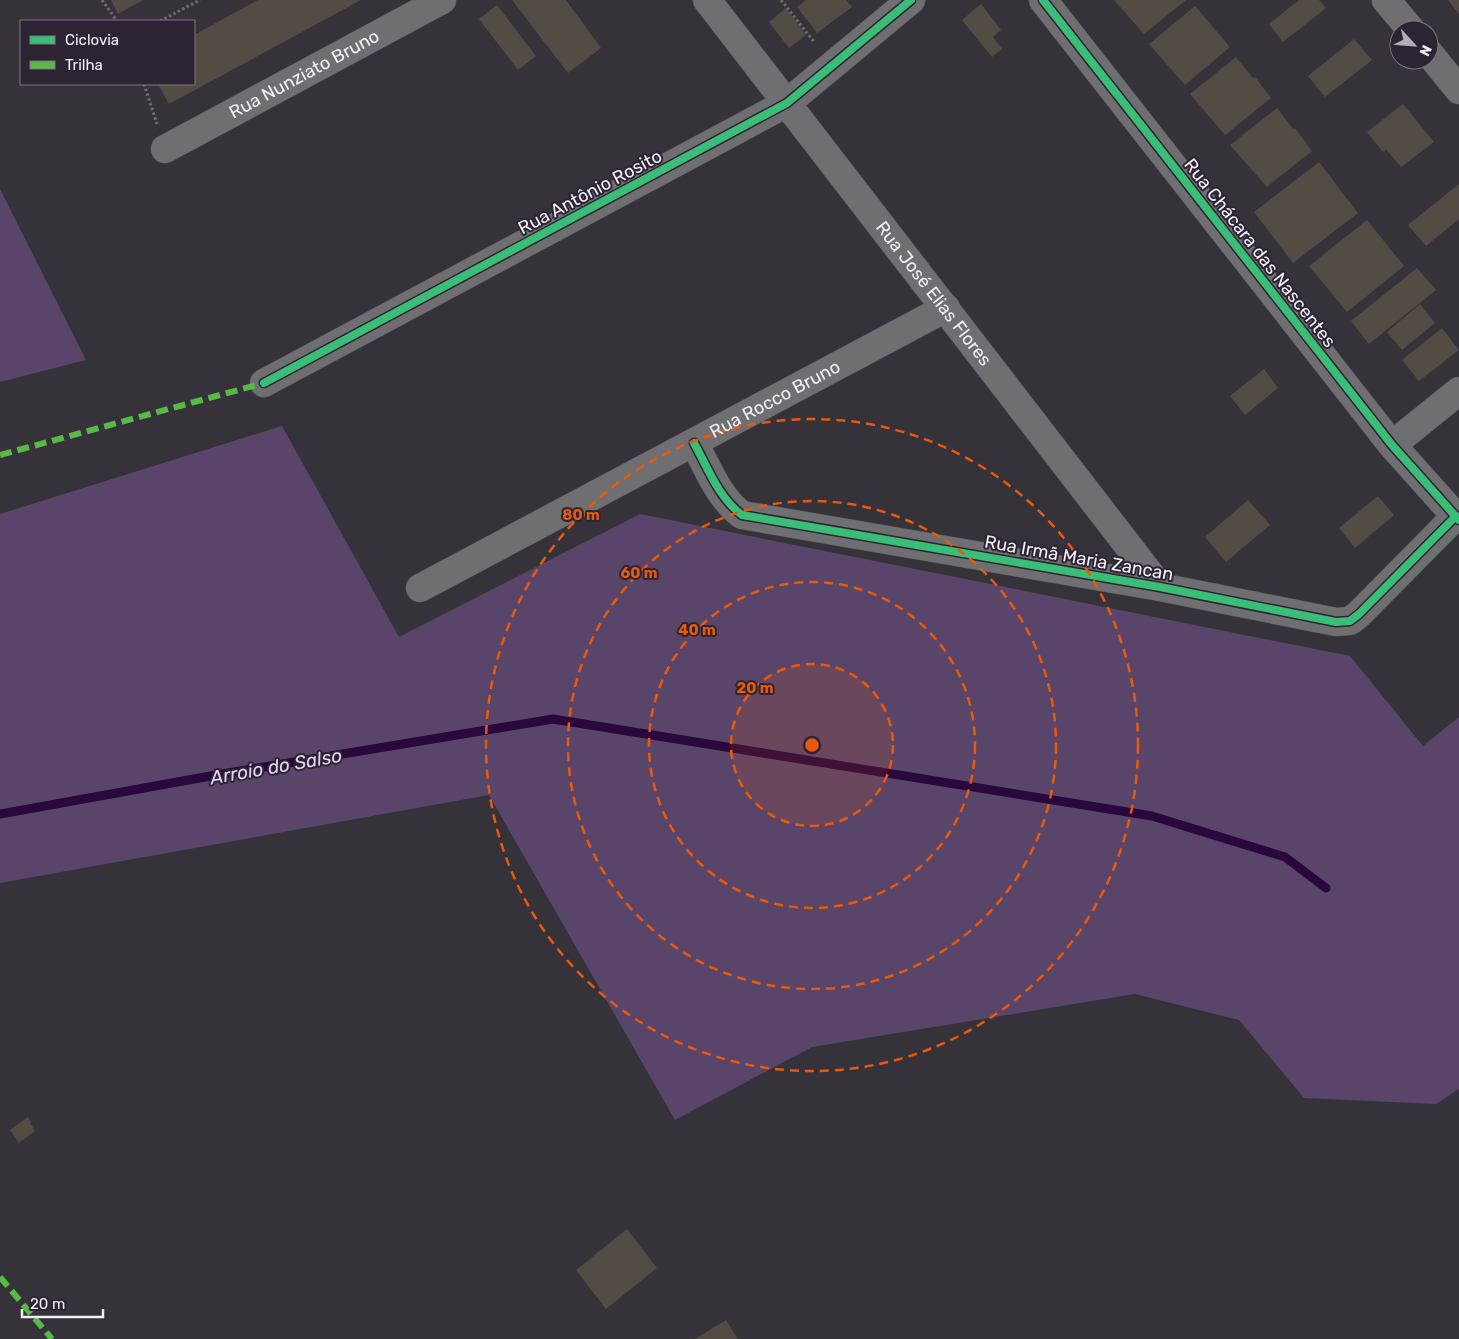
<svg xmlns="http://www.w3.org/2000/svg" width="1459" height="1339" font-family="Rubik,sans-serif">
<style>
.green{fill:#594569}
.lines{fill:none;stroke-linecap:round;stroke-linejoin:round}
.stream{stroke:#2a073d;stroke-width:9}
.building{fill:#534c45}
.street-casing{stroke:#545158;stroke-width:29}
.path{stroke:#6e6c71;stroke-width:3;stroke-dasharray:2.5 2.5;stroke-linecap:butt}
.street{stroke:#6f6e70;stroke-width:28}
.quiet{stroke:#58b947;stroke-width:6;stroke-dasharray:12 6;stroke-linecap:butt}
.cycleway-casing{stroke:#2c2433;stroke-width:11}
.cycleway{stroke:#3abd76;stroke-width:8}
.ring{fill:none;stroke:#e8590c;stroke-width:2.5;stroke-dasharray:9 6}
.labels{text-anchor:middle;stroke-width:4;stroke-linejoin:round;paint-order:stroke}
.street-label{font-size:18px;fill:#f4eef8;stroke:#2c2433}
.water-label{font-size:19px;font-style:italic;fill:#e8d3f8;stroke:#2c2433}
.centre{fill:#e8590c;stroke:#2c2433;stroke-width:2.5}
.ring-label{font-size:15px;text-anchor:middle;font-weight:bold;fill:#e8590c;stroke:#2c2433;stroke-width:4;stroke-linejoin:round;paint-order:stroke}
</style>
<rect width="100%" height="100%" fill="#36323a"/>
<!-- green -->
<path class="green" d="M0,189L86,360L0,382Z
M282,426L399,637L640,514L1350,656L1423,746L1459,717V1089L1436,1104L1304,1098L1239,1020L1135,994L812,1047L675,1120L489,795L0,883V514Z"/>
<g class="lines">
<!-- stream -->
<path class="stream" d="M0,814L216,775L553,719L1152,816L1285,857L1326,888"/>
</g>
<!-- building -->
<path class="building" d="M111,0H143L118,14Z
M258,0H361L169,104L158,84H194V35Z
M512,0H566L601,48L568,73Z
M806,0H846L852,7L817,33L797,7Z
M1114,0H1186L1144,34Z
M1299,0H1319L1326,8L1283,42L1269,24Z
M1448,0H1459V14Z
M981,4L1001,30L993,37L1002,49L992,57L962,20Z
M497,5L536,56L518,70L479,19Z
M1195,6L1230,47L1185,85L1149,44Z
M786,8L806,35L789,48L769,22Z
M1354,39L1372,60L1325,97L1308,76Z
M1236,57L1253,78L1255,77L1271,98L1225,135L1190,94Z
M1403,104L1434,142L1401,167L1386,149L1383,152L1367,132Z
M1277,108L1293,129L1295,128L1312,151L1267,187L1230,145Z
M1319,162L1358,213L1293,263L1254,212Z
M1459,184V219L1426,246L1408,225Z
M1367,220L1404,266L1347,312L1309,266Z
M1417,268L1436,290L1369,344L1351,321Z
M1420,304L1435,323L1402,350L1387,332Z
M1442,328L1459,350L1419,381L1402,360Z
M1264,369L1278,388L1245,415L1230,396Z
M1378,496L1394,515L1355,548L1339,528Z
M1248,500L1270,525L1226,562L1205,537Z
M28,1117L31,1122L30,1123L35,1131L19,1143L10,1130Z
M627,1229L657,1268L606,1309L576,1270Z
M726,1320L738,1339H695Z"/>
<g class="lines">
<!-- street casing -->
<g class="street-casing">
<g id="street">
<path id="s1" d="M707,0L1160,587"/>
<path d="M1043,0L1392,445L1459,520"/>
<path d="M1386,0L1411,30"/>
<path d="M1429,53L1459,90"/>
<path id="s2" d="M165,149L442,0"/>
<path d="M264,383L787,103L911,0"/>
<path d="M694,443C708,468 718,497 742,515L1160,587L1336,622L1350,621L1359,614L1456,516"/>
<path d="M1392,445L1459,391"/>
<path id="s3" d="M420,588L946,308"/>
</g>
</g>
<!-- path -->
<path class="path" d="M102,0L117,21
M781,0L815,43
M160,21L200,0
M144,84L157,124"/>
<!-- street -->
<use href="#street" class="street"/>
<!-- quiet -->
<path class="quiet" d="M0,455L264,383
M0,1277L52,1339"/>
<!-- cycleway casing -->
<g class="cycleway-casing">
<path id="cycleway" d="M1043,0L1392,445L1459,520
M264,383L787,103L911,0
M694,443C708,468 718,497 742,515L1160,587L1336,622L1350,621L1359,614L1456,516"/>
</g>
<!-- cycleway -->
<use href="#cycleway" class="cycleway"/>
</g>
<!-- distance rings -->
<circle cx="812" cy="745" r="81" fill="#e8590c" fill-opacity=".12"/>
<g class="ring">
<circle cx="812" cy="745" r="81"/>
<circle cx="812" cy="745" r="163"/>
<circle cx="812" cy="745" r="244"/>
<circle cx="812" cy="745" r="326"/>
</g>
<g class="labels">
<!-- street labels -->
<g class="street-label">
<text dy="6" stroke="none"><textPath href="#s2" startOffset="158">Rua Nunziato Bruno</textPath></text>
<text transform="translate(590 192) rotate(-28)" y="6">Rua Antônio Rosito</text>
<text transform="translate(1260 253) rotate(52)" y="6">Rua Chácara das Nascentes</text>
<text dy="6" stroke="none"><textPath href="#s1" startOffset="371">Rua José Elias Flores</textPath></text>
<text dy="6" stroke="none"><textPath href="#s3" startOffset="402">Rua Rocco Bruno</textPath></text>
<text transform="translate(1079 558) rotate(10)" y="6">Rua Irmã Maria Zancan</text>
</g>
<!-- water labels -->
<g class="water-label">
<text transform="translate(276 766) rotate(-10)" y="7">Arroio do Salso</text>
</g>
</g>
<circle cx="812" cy="745" r="8" class="centre"/>
<g class="ring-label">
<text x="581" y="520">80 m</text>
<text x="639" y="578">60 m</text>
<text x="697" y="635">40 m</text>
<text x="755" y="693">20 m</text>
</g>
<!-- legend -->
<rect x="20" y="20" width="175" height="65" fill="#2c2433" stroke="#7c7582"/>
<rect x="30" y="36" width="25" height="8" fill="#3abd76" stroke="#7c7582"/>
<text x="65" y="45" font-size="15" fill="#f4eef8">Ciclovia</text>
<rect x="30" y="61" width="25" height="8" fill="#58b947" stroke="#7c7582"/>
<text x="65" y="70" font-size="15" fill="#f4eef8">Trilha</text>
<!-- north arrow -->
<g transform="translate(1414 45) rotate(116)"><circle r="24" fill="#2c2433" stroke="#7c7582"/>
<path d="M0-4L9 19L0 12L-9 19Z" fill="#b2acb6"/>
<text y="-8" font-size="14" font-weight="bold" text-anchor="middle" fill="#f4eef8">N</text>
</g>
<!-- scale -->
<path d="M22 1309v8h81v-8" fill="none" stroke="#f4eef8" stroke-width="2.5"/>
<text x="30" y="1309" font-size="15" fill="#f4eef8" stroke="#2c2433" stroke-width="4" paint-order="stroke">20 m</text>
</svg>
